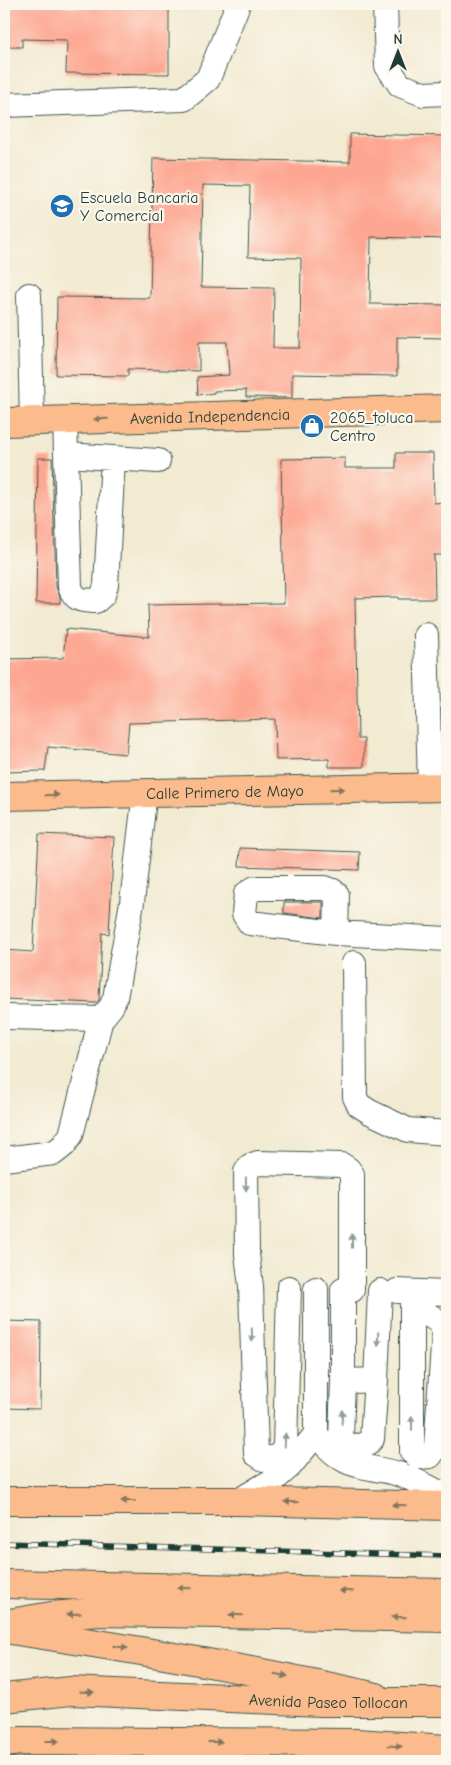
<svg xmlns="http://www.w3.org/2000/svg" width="451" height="1765" font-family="'Comic Neue',sans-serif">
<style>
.building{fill:#fda792;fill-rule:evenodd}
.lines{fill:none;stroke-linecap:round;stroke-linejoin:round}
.minor-casing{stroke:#3f574c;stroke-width:26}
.major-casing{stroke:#3f574c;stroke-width:30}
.highway-casing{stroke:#3f574c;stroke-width:30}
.minor{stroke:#fff;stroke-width:24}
.major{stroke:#fbbb8c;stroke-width:28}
.highway{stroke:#fbbb8c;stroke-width:28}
.rail-casing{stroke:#1f3d34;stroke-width:5.5}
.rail{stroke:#fbf7ec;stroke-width:4;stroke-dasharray:11;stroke-linecap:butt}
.oneway{fill:#82765c}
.oneway2{fill:#8f9e9a}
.labels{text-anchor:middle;stroke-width:4.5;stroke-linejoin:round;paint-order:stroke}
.poi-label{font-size:16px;fill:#1f3d34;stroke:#fbf7ec;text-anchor:start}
.street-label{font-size:16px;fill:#1f3d34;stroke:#fbf7ec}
</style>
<rect width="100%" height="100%" fill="#fbf7ec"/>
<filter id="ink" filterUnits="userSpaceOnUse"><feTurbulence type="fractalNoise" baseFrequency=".02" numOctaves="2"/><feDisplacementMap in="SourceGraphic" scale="10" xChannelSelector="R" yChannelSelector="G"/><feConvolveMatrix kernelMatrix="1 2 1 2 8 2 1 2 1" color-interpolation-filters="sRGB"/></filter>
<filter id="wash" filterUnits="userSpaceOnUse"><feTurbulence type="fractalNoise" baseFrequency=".0096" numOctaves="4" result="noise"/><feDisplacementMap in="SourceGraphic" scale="20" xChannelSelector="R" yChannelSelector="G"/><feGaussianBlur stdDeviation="1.12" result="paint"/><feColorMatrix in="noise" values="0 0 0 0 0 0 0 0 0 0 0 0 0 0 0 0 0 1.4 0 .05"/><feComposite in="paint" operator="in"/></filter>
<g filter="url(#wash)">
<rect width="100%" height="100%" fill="#f2ead1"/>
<g id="blocks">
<!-- building -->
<path class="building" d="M4,4H66V7L169,8V74L66,73L67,40L22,39V47H4Z
M350,134L447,136V239L371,237L370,304L447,305V338L397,337V376L292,374V398L246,397V390L214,391V393L198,395L197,377L229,375L227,342H199V371L128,369V376L56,375L57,297L150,298L153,158L350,162ZM203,185L250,186L248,257L301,258L300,348H273L274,288L201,287Z
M396,453H433L434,503L447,502V555H434L435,599H398V597L355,598L358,739H364V767H329V759L276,760L275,719L129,723L126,754L48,747L45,771L4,772V659L63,658L66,629L149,637L148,605L284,603L281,459L345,458V468H396Z
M38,458H52L56,587L60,597V603H36Z
M39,834L114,837L109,934L102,933L99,1000L96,1003L4,999V950L33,952Z
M240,848L360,852L359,870L239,866Z
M284,902H323V918L284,913Z
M4,1321L41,1322L40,1409L4,1408Z
M21,1757H65L64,1761H4L5,1758Z
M106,1757H158V1761H106Z"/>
</g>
</g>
<g filter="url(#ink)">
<use href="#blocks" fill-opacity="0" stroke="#3f574c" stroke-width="1"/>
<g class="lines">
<!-- minor casing -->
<g class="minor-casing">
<path id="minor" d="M385,4L387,66L400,85L423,94L447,93
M4,105L184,99L208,79L238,4
M29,295L32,421
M65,420L70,587C76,602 82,600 96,601L103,595L106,585L113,459
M67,455L158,461
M426,635L430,787
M336,933L337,895L333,891L325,888H255L246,894L244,914L250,923L336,933L447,939
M354,963L355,1097L359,1105L370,1112L408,1130L447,1133
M4,1017L101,1019L111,1007L115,998L132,902L145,792
M4,1159L54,1153L64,1145L71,1135L101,1019
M289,1288L285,1448L278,1456L264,1459L256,1454L251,1286L247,1254L246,1172L250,1166L258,1163L342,1165L348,1169L352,1174V1290
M343,1290V1381L376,1380L380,1291
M397,1291L447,1293
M412,1292V1452L419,1457L430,1456L436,1448L444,1332L440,1322L412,1305
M343,1381L341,1438L346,1445L365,1446L372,1439L376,1380
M320,1439C347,1470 359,1464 395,1473C413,1478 431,1488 447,1497
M238,1501L275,1479L290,1466L316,1434V1289
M356,1761V1743"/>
</g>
<!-- major casing -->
<g class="major-casing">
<g id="major">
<path id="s1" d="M4,422L447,409"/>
<path id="s2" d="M4,796L447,787"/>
<path d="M4,1501H238L447,1506"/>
<path d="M4,1584L447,1593"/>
<path d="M4,1629C129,1648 253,1669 376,1697"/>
<path d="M4,1743L20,1741L356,1743L447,1749"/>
</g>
</g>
<!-- highway casing -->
<g class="highway-casing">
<g id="highway">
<path d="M4,1624L51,1616L99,1612L447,1618"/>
<path id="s3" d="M4,1698L71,1691L320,1702H447"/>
</g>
</g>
<!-- minor -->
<use href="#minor" class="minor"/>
<!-- major -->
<use href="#major" class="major"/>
<!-- highway -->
<use href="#highway" class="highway"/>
<!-- rail casing -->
<g class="rail-casing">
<path id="rail" d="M4,1543L447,1556"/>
</g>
<!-- rail -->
<use href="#rail" class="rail"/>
</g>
<!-- one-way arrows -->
<defs><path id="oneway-solid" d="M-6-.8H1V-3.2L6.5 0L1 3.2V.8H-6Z" transform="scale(1.25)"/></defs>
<g class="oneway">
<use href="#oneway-solid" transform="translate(101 419) rotate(178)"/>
<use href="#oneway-solid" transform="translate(337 789) rotate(-1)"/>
<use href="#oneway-solid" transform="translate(52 795) rotate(-2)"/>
<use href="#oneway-solid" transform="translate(128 1501) rotate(180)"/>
<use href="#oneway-solid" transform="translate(291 1502) rotate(-179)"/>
<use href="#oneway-solid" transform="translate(399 1505) rotate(-178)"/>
<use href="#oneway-solid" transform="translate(184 1588) rotate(-179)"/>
<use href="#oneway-solid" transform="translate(346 1591) rotate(-179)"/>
<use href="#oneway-solid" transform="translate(74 1614) rotate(176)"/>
<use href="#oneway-solid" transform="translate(236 1615) rotate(-179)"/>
<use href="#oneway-solid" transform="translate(399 1617) rotate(-179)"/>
<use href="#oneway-solid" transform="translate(121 1647) rotate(9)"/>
<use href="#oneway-solid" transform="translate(281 1675) rotate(10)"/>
<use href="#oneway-solid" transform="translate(87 1692) rotate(2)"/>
<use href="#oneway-solid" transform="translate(52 1741)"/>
<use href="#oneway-solid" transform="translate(215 1742)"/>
<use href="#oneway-solid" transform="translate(395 1746) rotate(3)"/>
</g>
<g class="oneway2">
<use href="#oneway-solid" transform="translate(246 1184) rotate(89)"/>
<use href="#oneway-solid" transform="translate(352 1241) rotate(-90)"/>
<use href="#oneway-solid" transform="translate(252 1335) rotate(88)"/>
<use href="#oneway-solid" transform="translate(378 1339) rotate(92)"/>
<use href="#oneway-solid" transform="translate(342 1417) rotate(-87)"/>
<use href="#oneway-solid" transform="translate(412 1423) rotate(-90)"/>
<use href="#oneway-solid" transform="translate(285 1440) rotate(-87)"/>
</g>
</g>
<!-- icons -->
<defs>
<g id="university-disc" transform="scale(1.25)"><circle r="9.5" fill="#1f6fb2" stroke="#fbf7ec"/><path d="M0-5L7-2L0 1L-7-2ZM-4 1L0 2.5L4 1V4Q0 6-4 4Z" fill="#fff"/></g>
<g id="shop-disc" transform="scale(1.25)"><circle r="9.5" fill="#1f6fb2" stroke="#fbf7ec"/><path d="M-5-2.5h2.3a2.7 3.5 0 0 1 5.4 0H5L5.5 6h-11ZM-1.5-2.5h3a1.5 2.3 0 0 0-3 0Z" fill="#fff"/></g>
</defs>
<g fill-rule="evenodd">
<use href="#university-disc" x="62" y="206"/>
<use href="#shop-disc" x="312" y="426"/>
</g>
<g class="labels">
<!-- poi labels -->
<g class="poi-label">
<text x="80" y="203">Escuela Bancaria<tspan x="80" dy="18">Y Comercial</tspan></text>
<text x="330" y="423">2065_toluca<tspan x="330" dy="18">Centro</tspan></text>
</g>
<!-- street labels -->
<g class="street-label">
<text dy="6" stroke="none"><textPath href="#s1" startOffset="206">Avenida Independencia</textPath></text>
<text dy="6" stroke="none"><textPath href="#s2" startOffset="221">Calle Primero de Mayo</textPath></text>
<text dy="6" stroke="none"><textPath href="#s3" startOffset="325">Avenida Paseo Tollocan</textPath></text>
</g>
</g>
<!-- margin -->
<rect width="451" height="1765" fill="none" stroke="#fbf7ec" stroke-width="20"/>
<!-- north arrow -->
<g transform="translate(398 52)" stroke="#fbf7ec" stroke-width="4" paint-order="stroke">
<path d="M0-4L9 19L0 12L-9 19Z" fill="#1f3d34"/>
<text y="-8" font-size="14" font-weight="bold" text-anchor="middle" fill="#1f3d34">N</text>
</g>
</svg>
